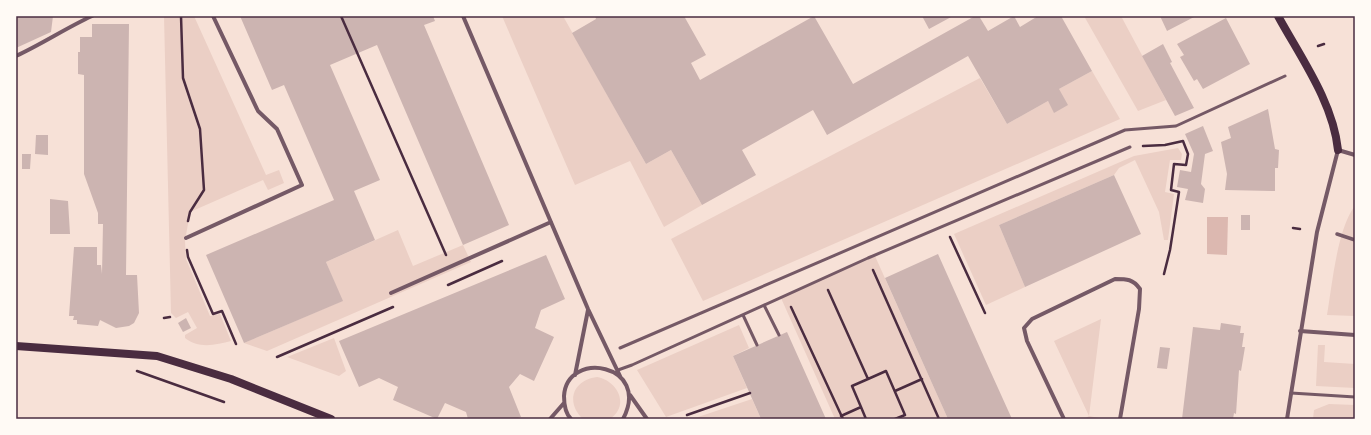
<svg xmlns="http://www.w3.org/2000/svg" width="1371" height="435" font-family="'IBM Plex Sans',sans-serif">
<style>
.green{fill:#ebcfc5}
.water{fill:#dcb8b0}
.building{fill:#ccb4b1}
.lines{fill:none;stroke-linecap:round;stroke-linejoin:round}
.path{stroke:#4a2c40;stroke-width:2.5}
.service{stroke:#755966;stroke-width:3}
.pedestrian{stroke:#755966;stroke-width:3.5}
.minor{stroke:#755966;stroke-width:4}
.secondary{stroke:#4a2c40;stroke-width:8}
.neatline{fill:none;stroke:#4a2c40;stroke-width:1.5}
</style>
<rect width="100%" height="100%" fill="#f7e1d7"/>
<!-- green -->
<path class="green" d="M164,16H194L266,175L279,170L284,183L268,190L263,180L190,212L185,241L186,259L210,316L220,314L231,341C216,345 198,349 185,338V335L197,328L188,312L176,318L171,313Z
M502,16H563L646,164L671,150L702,205L664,227L630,161L575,185Z
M1084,16H1121L1166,100L1138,111Z
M1092,71L1120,119L703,301L671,239L980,78L1007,124L1048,101L1054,112L1059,89Z
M1178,148L1182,154L1181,160H1170L1165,192L1174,194L1168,240H1164L1159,212L1135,160L1119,168L1114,175L999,225L1025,287L986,305L954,234L1134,156Z
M1355,206V316L1327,315C1332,287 1337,228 1355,206Z
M398,230L413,266L463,245L471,262L267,351L244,343L342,301L326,262Z
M875,256L948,419H835L781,298Z
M1101,319L1089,416L1104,419H1084L1089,416L1054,341Z
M739,325L749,348L733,356L747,388L666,417L637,370Z
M334,338L346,371L339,376L287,357Z
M1318,345H1325L1324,362L1355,364V388L1316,386Z
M597,377C618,381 630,405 610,419H583C565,402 573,380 597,377Z
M752,399L761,419L695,418Z
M1329,404L1355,405V419H1313L1314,410Z"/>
<!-- water -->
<path class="water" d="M1207,217H1228L1227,255L1207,254Z"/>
<!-- building -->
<path class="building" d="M16,16H53L51,32L16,48Z
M240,16H433L435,21L424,25L509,225L463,245L377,45L330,65L380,180L354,191L375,240L326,262L343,301L244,343L206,255L334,200L284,85L272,90Z
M595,16H684L706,55L691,63L700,80L814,16L853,84L975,16H979L988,31L1014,16L1020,27L1038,16H1061L1092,71L1059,89L1068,105L1054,113L1048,101L1007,124L968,56L827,135L813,110L742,150L756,175L702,205L671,150L646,164L572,33L596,19Z
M922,16H953L929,29Z
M1160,16H1196L1167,31Z
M1226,18L1250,64L1203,89L1197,79L1194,81L1180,57L1184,55L1177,44Z
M92,24H129L126,275H137L139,313L134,323L129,326L116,328L100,320L98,326L77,324V320H73L74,316H69L74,247H97V265H101L102,274L103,224H98V213L84,174V75L78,74V52H80V37H92Z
M1163,44L1172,62L1170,63L1194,108L1175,116L1142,56Z
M1268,109L1275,149L1279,150L1278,168H1275V191L1225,190L1227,174L1221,142L1231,138L1228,127Z
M1203,126L1213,151L1205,154L1201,184L1205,189L1203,203L1185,200L1188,189L1177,187L1180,170L1191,172L1194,154L1185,134Z
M36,135H48V155L35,154Z
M22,154H31L30,169H22Z
M1114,175L1141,234L1025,287L999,225Z
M50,199L68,201L70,234H50Z
M1241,215H1250V230H1241Z
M938,254L988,366L1012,419H948L935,390L885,278Z
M546,255L565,299L541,310L535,328L554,337L534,381L520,374L509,387L521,417L515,419H468L466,412L445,403L437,419L393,400L398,387L379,378L359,387L339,341Z
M186,318L191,328L183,332L178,323Z
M1221,323L1241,326L1240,333H1244L1242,347H1245L1241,371L1239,370L1236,414L1234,413L1233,419H1182L1193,327L1220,330Z
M787,332L826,419H761L758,412L733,356Z
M1160,347L1170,348L1167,369L1157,368Z"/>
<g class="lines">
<!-- path -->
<path class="path" d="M181,16L183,78L200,129L204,190L190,212L188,221
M341,16L446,255
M1318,46L1324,44
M1143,146L1165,145L1183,141L1188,154L1186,165L1174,164L1171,190L1179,192L1170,250L1164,274
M1293,228L1300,229
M950,237L985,313
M187,250L188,257L213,314L222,311L236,344
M873,270L939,419
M448,285L502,261
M828,290L868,379L886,371L905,415L895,419
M791,307L843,419
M164,318L170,317
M277,357L393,307
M137,371L224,402
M895,391L922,379
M861,407L866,419
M687,415L750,393
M841,416L861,407L852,386L868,379"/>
<!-- service -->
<path class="service" d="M764,305L779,335
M743,315L757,345
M620,348L1125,130L1176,126L1285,76
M618,370L632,365L868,258L1130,147
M1291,393L1355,397"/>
<!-- pedestrian -->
<path class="pedestrian" d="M1337,234L1355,240"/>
<!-- minor -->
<path class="minor" d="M463,16L588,309L620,376
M16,56C42,44 66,28 92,16
M186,238L302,185L277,129L258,111L213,16
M391,293L551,222
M1300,331L1355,335
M575,375L588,310
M630,395L647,419
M550,419L564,403
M571,419C565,413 564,404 564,396C567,349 652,364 623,419
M1064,419L1027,341L1024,328L1032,319L1115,279C1127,279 1133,279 1140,289L1139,309L1120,419
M1287,419L1317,232L1338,150L1355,155"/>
<!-- secondary -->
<path class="secondary" d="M1278,16C1301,58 1333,102 1338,150
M16,346L157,356L231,379L331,419"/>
</g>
<!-- border -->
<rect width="1371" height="435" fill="none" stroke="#fffaf5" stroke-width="34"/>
<rect x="17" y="17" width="1337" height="401" class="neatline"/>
</svg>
